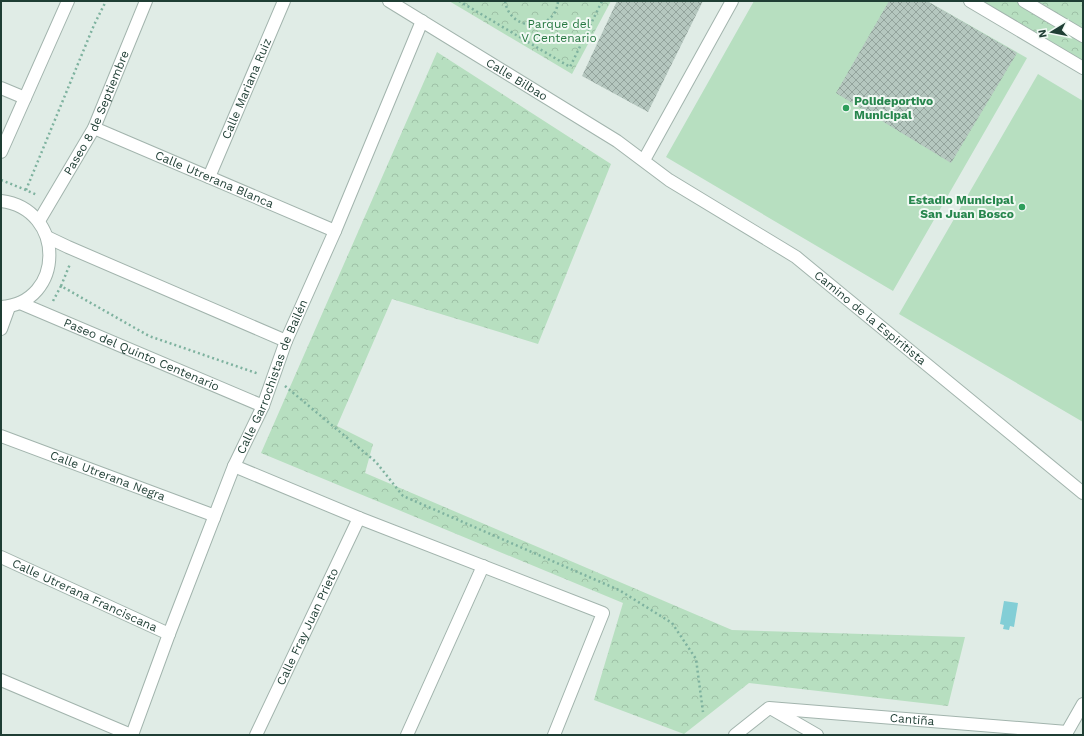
<svg xmlns="http://www.w3.org/2000/svg" width="1084" height="736" font-family="'Work Sans',sans-serif">
<style>
.park{fill:url(#park-crowns)}
.garden{fill:#b7dfc0}
.water{fill:#83ced6}
.building{fill:url(#building-cross-hatch)}
.lines{fill:none;stroke-linecap:round;stroke-linejoin:round}
.minor-casing{stroke:#a2b4ad;stroke-width:14}
.path{stroke:#7eb29f;stroke-width:2.5;stroke-dasharray:2 3;stroke-linecap:butt}
.minor{stroke:#fff;stroke-width:12}
.leisure-dot{fill:#2e9e5b;stroke:#f1f9f4;stroke-width:1.5}
.labels{text-anchor:middle;stroke-width:4;stroke-linejoin:round;paint-order:stroke}
.park-label{font-size:12px;fill:#267841;stroke:#f1f9f4}
.street-label{font-size:12px;fill:#1f3e34;stroke:#f1f9f4}
.leisure-label{font-size:12px;font-weight:bold;fill:#27864d;stroke:#f1f9f4;text-anchor:start}
</style>
<defs>
<pattern id="park-crowns" width="20" height="18" patternUnits="userSpaceOnUse"><rect width="20" height="18" fill="#b7dfc0"/><path d="M2 6a3 3 0 1 1 6 0M12 15a3 3 0 1 1 6 0" fill="none" stroke="#9dc0a6"/></pattern>
<pattern id="building-cross-hatch" width="8" height="8" patternUnits="userSpaceOnUse"><rect width="8" height="8" fill="#b5c7bf"/><path d="M0 0l8 8M0 8l8-8" fill="none" stroke="#93a39c"/></pattern>
</defs>
<rect width="100%" height="100%" fill="#e0ece6"/>
<!-- park -->
<path class="park" d="M449,1H611L572,74Z
M976,1H1083V69Z
M437,52L611,164L538,344L392,299L337,426L373,444L365,473L732,630L965,637L948,706L749,683L684,734L594,700L623,603L261,453Z"/>
<!-- garden -->
<path class="garden" d="M754,1H927L1027,58L893,291L666,157Z
M1038,74L1083,101V422L899,314Z"/>
<!-- water -->
<path class="water" d="M1004,601L1018,603L1014,627L1010,626L1009,630L1003,629L1004,625L1000,624Z"/>
<!-- building -->
<path class="building" d="M617,1H703L648,112L582,76Z
M889,1H927L1017,53L951,163L836,93Z"/>
<g class="lines">
<!-- minor casing -->
<g class="minor-casing">
<g id="minor">
<path id="s1" d="M389,1L617,141L669,180L796,257L1083,493"/>
<path d="M970,1L1083,68"/>
<path d="M1024,1L1083,36"/>
<path d="M1,88L25,98"/>
<path id="s2" d="M94,128L335,231"/>
<path d="M1,152L68,1"/>
<path d="M644,160L732,1"/>
<path id="s3" d="M209,177L284,1"/>
<path d="M1,201C66,209 65,303 1,307"/>
<path id="s4" d="M39,221L94,128L146,1"/>
<path d="M47,237L68,247L286,341"/>
<path id="s5" d="M20,303L263,406"/>
<path d="M1,329L9,307"/>
<path id="s6" d="M1,436L210,514L214,518"/>
<path d="M234,466L359,518L603,613L554,735"/>
<path id="s7" d="M1,557L169,634"/>
<path d="M1,680L131,735"/>
<path d="M772,709L817,735"/>
<path id="s8" d="M132,735L169,634L234,466L263,406L286,341L335,231L422,21"/>
<path id="s9" d="M256,735L359,518"/>
<path d="M407,735L483,566"/>
<path id="s10" d="M735,735L769,708L1067,732L1083,704"/>
</g>
</g>
<!-- path -->
<path class="path" d="M459,1L570,67L602,1
M505,1C510,33 556,32 558,1
M1,180L26,190L37,195
M26,190L94,25L106,1
M61,286L70,264
M53,301L61,286L149,336L259,374
M285,386L376,462L403,496L619,590L672,623L696,659L703,712"/>
<!-- minor -->
<use href="#minor" class="minor"/>
</g>
<!-- markers -->
<g class="leisure-dot">
<circle cx="846" cy="108" r="4"/>
<circle cx="1022" cy="207" r="4"/>
</g>
<g class="labels">
<!-- park labels -->
<g class="park-label">
<text x="559" y="28">Parque del<tspan x="559" dy="14">V Centenario</tspan></text>
</g>
<!-- street labels -->
<g class="street-label">
<text dy="4" stroke="none"><textPath href="#s1" startOffset="150">Calle Bilbao</textPath></text>
<text dy="4" stroke="none"><textPath href="#s3" startOffset="96">Calle Mariana Ruiz</textPath></text>
<text dy="4" stroke="none"><textPath href="#s4" startOffset="123">Paseo 8 de Septiembre</textPath></text>
<text dy="4" stroke="none"><textPath href="#s2" startOffset="131">Calle Utrerana Blanca</textPath></text>
<text dy="4" stroke="none"><textPath href="#s1" startOffset="577">Camino de la Espiritista</textPath></text>
<text dy="4" stroke="none"><textPath href="#s5" startOffset="132">Paseo del Quinto Centenario</textPath></text>
<text dy="4" stroke="none"><textPath href="#s8" startOffset="385">Calle Garrochistas de Bailén</textPath></text>
<text dy="4" stroke="none"><textPath href="#s6" startOffset="114">Calle Utrerana Negra</textPath></text>
<text dy="4" stroke="none"><textPath href="#s7" startOffset="92">Calle Utrerana Franciscana</textPath></text>
<text dy="4" stroke="none"><textPath href="#s9" startOffset="120">Calle Fray Juan Prieto</textPath></text>
<text dy="4" stroke="none"><textPath href="#s10" startOffset="187">Cantiña</textPath></text>
</g>
<!-- leisure labels -->
<g class="leisure-label">
<text x="854" y="105">Polideportivo<tspan x="854" dy="14">Municipal</tspan></text>
<text x="1014" y="204" text-anchor="end">Estadio Municipal<tspan x="1014" dy="14">San Juan Bosco</tspan></text>
</g>
</g>
<!-- border -->
<rect width="1084" height="736" fill="none" stroke="#1f3e34" stroke-width="4"/>
<!-- north arrow -->
<g transform="translate(1052 32) rotate(260)" stroke="#f1f9f4" stroke-width="3" paint-order="stroke">
<path d="M0-3L7 15L0 10L-7 15Z" fill="#1f3e34"/>
<text y="-6" font-size="11" font-weight="bold" text-anchor="middle" fill="#1f3e34">N</text>
</g>
</svg>
